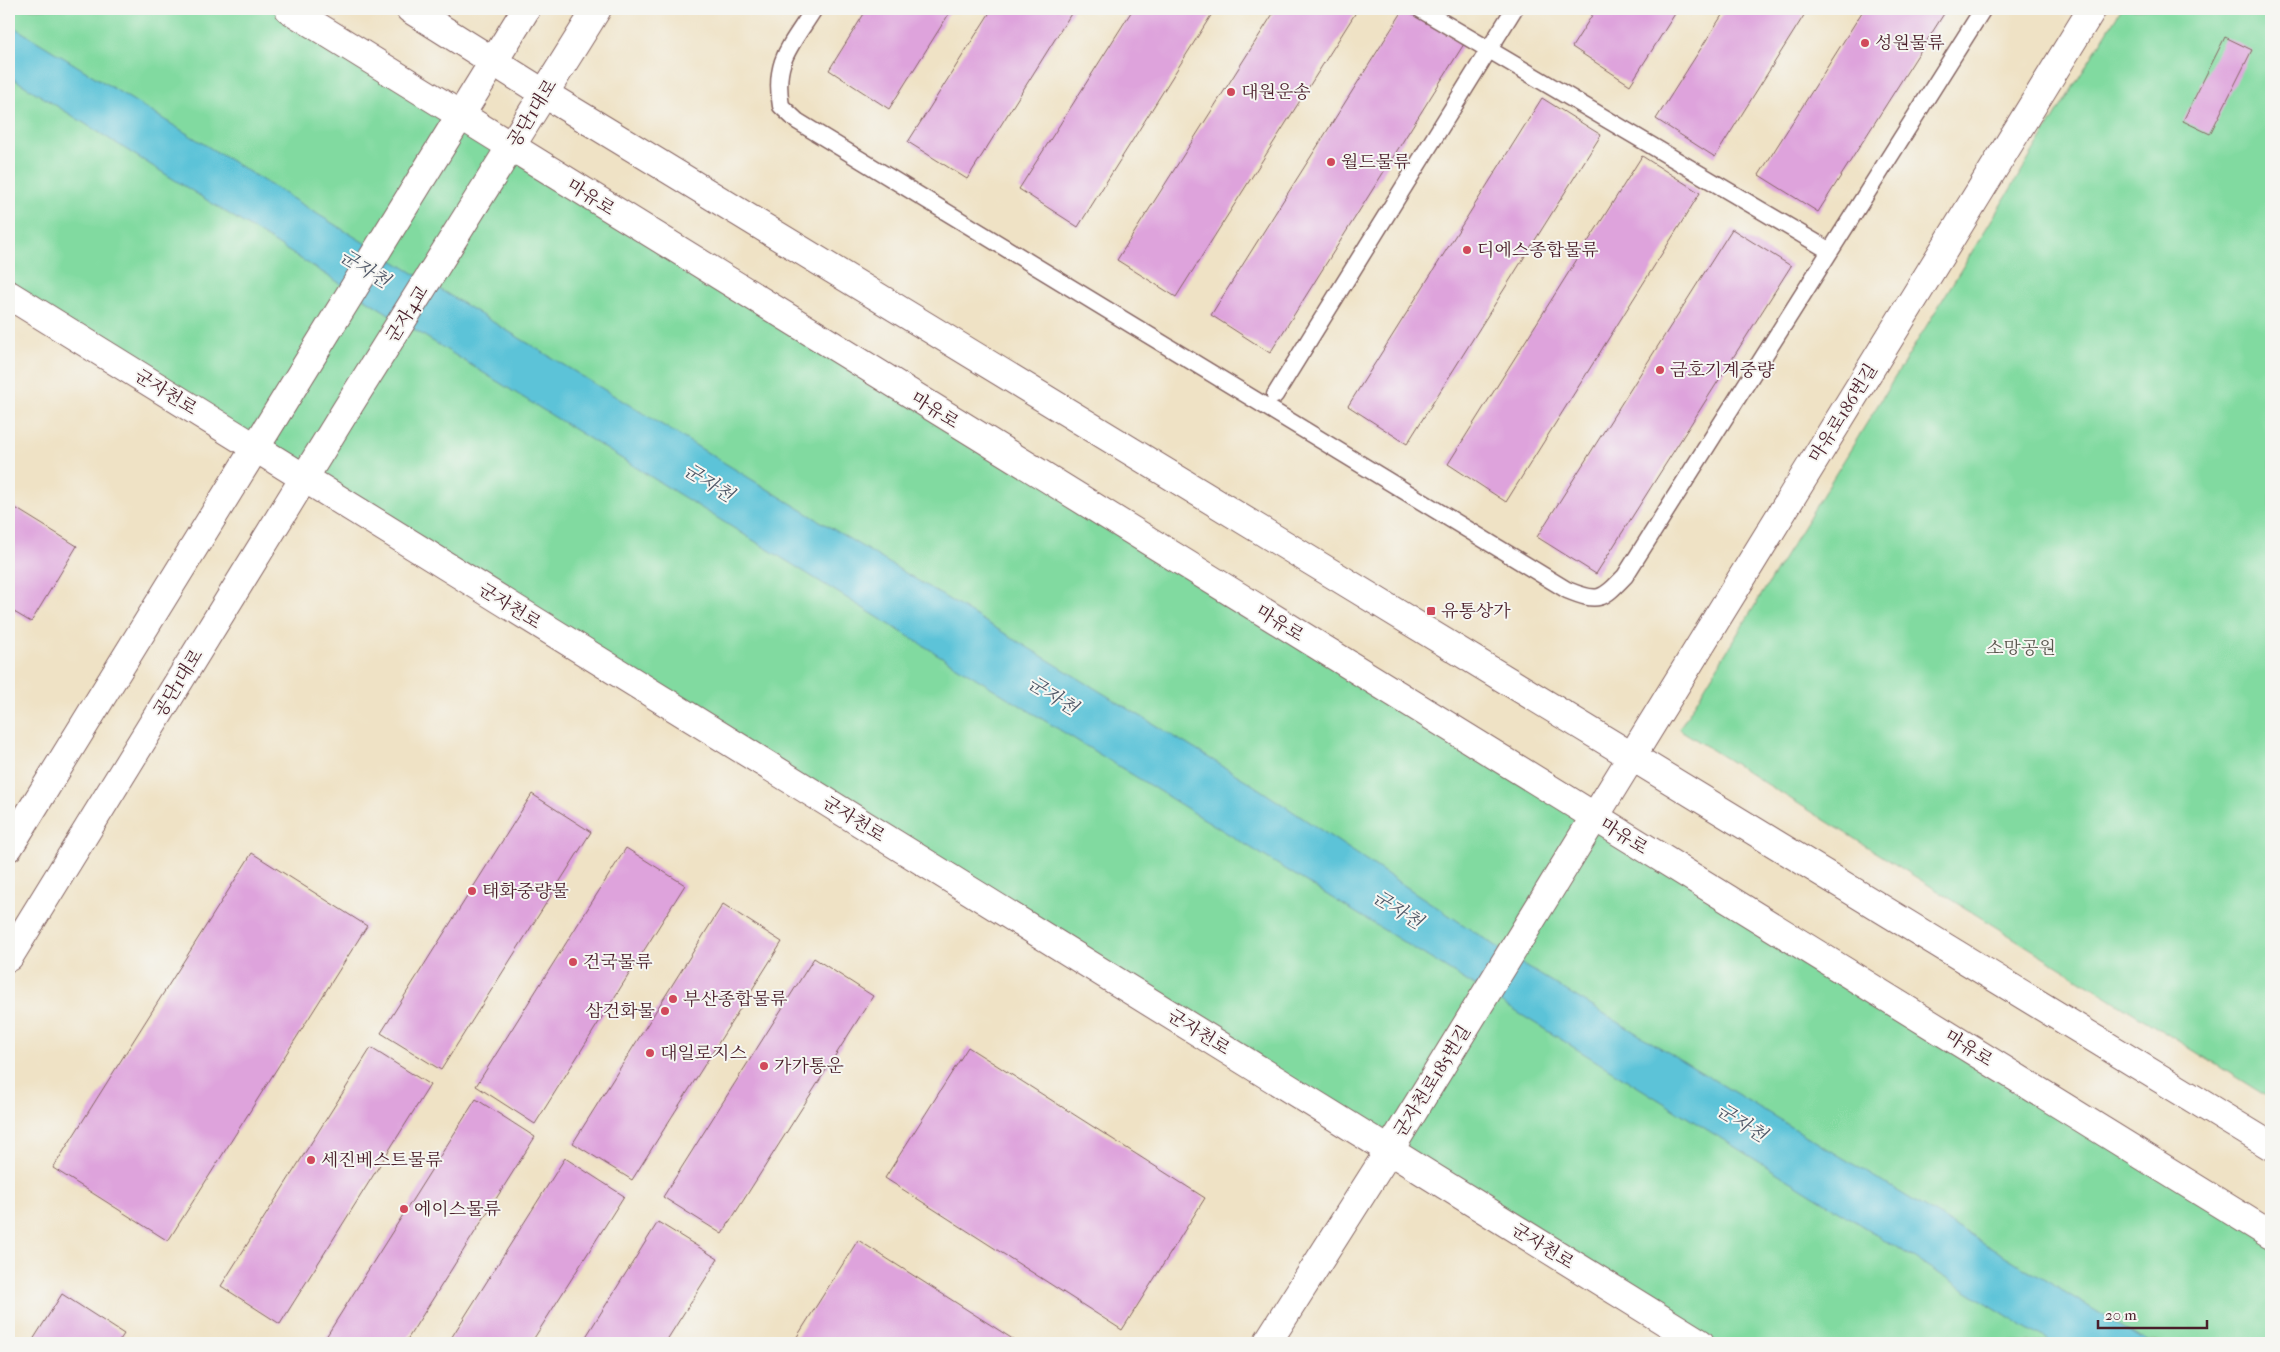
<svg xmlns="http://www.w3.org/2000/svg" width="2280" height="1352" font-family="'IM FELL French Canon','Noto Serif KR',serif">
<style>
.green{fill:#81daa0;stroke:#667c66}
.water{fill:#5bc3d8;stroke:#527182}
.building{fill:#dea3dc}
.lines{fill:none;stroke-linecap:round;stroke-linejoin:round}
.service-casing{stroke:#846361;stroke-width:19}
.minor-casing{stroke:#846361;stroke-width:30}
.tertiary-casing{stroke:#846361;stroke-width:30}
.secondary-casing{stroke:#846361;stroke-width:30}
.service{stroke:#fff;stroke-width:16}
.minor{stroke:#fff;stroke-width:28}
.tertiary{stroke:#fff;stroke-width:28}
.secondary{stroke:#fff;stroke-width:28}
.poi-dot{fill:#d1495b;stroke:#f6f6f2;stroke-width:2}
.labels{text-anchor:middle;stroke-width:4;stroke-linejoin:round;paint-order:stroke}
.poi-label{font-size:18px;fill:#4a1f2b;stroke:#f6f6f2;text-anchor:start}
.street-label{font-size:18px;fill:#4a1f2b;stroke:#f6f6f2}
.park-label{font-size:18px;fill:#5a574e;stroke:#f6f6f2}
.water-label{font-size:19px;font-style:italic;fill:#505868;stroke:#f6f6f2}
</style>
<rect width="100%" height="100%" fill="#f6f6f2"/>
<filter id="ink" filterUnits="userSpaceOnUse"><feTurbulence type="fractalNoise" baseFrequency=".02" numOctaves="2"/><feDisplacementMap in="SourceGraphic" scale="10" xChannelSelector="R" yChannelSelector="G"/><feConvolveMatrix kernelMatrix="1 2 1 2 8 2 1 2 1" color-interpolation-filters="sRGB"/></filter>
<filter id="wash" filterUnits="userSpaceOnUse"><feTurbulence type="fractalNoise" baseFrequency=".0096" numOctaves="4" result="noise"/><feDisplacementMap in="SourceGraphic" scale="20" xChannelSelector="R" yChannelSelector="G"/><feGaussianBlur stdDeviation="1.12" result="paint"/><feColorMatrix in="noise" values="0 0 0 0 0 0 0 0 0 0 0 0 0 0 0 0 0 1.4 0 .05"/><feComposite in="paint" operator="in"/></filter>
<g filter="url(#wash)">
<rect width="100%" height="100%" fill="#efe2c5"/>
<!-- green -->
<path class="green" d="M9,9H295L2271,1234V1343H1700L9,295Z
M2121,9H2271V1099L1679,729Z"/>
<!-- water -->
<path class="water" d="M9,24L470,308L1247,781L1527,967L2149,1343H2051C1371,920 687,503 9,76Z"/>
<g id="blocks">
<!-- building -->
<path class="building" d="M867,9H952L889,109L829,70Z
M992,9H1074L967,179L908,142Z
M1133,9H1215L1078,227L1019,189Z
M1276,9H1358L1176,297L1117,260Z
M1404,9H1408L1464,44L1270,353L1211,315Z
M1596,9H1678L1630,85L1572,47Z
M1726,9H1808L1715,157L1656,119Z
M1864,9H1947L1818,212L1759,175Z
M2225,37L2252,50L2210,134L2183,121Z
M1542,98L1601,135L1407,444L1348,406Z
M1642,156L1700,193L1506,502L1448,464Z
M1732,229L1791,266L1596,574L1537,537Z
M9,504L77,546L31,622L9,609Z
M532,794L591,832L441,1070L381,1033Z
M626,848L685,885L535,1124L476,1086Z
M252,853L367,926L168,1241L53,1168Z
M723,904L782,942L632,1180L573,1143Z
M814,958L873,996L722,1234L663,1197Z
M968,1047L1205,1198L1122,1330L885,1178Z
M371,1048L430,1085L280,1324L221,1286Z
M476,1099L535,1137L405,1343H335L326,1337Z
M565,1158L624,1196L531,1343H448Z
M658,1222L718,1259L665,1343H582Z
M858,1240L1019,1343H793Z
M62,1294L124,1334L118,1343H31Z"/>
</g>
</g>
<g filter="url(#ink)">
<use href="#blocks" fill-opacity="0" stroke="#846361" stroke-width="1"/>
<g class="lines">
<!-- service casing -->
<g class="service-casing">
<path id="service" d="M814,9C791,46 773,60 781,106L797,121L1567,590C1599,603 1602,600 1625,576L1983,9
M1420,9L1830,251
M1275,395L1514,9"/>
</g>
<!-- minor casing -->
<g class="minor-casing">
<path id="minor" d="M1267,1343L1389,1151L2092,9"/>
</g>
<!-- tertiary casing -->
<g class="tertiary-casing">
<path id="tertiary" d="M289,9L2271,1235
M410,9L545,94L2271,1146
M9,295L1700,1343"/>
</g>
<!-- secondary casing -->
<g class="secondary-casing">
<path id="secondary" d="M9,847L526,9
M9,957L346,410L597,9"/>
</g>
<!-- service -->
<use href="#service" class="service"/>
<!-- minor -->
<use href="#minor" class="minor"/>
<!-- tertiary -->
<use href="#tertiary" class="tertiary"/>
<!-- secondary -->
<use href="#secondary" class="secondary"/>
</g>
</g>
<!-- markers -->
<g class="poi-dot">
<circle cx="1865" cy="43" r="5"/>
<circle cx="1231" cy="92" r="5"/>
<circle cx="1331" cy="162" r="5"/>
<circle cx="1467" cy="250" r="5"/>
<circle cx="1660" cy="370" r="5"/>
<rect x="1426" y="606" width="10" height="10" rx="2.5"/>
<circle cx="472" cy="891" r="5"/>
<circle cx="573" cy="962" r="5"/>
<circle cx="673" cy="999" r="5"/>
<circle cx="665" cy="1011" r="5"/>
<circle cx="650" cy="1053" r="5"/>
<circle cx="764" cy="1066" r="5"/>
<circle cx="311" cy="1160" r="5"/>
<circle cx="404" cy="1209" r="5"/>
</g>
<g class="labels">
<!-- poi labels -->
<g class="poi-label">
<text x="1875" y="49">성원물류</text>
<text x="1241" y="98">대원운송</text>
<text x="1341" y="168">월드물류</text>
<text x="1477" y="256">디에스종합물류</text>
<text x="1670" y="376">금호기계중량</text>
<text x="1441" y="617">유통상가</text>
<text x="482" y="897">태화중량물</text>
<text x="583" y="968">건국물류</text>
<text x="683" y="1005">부산종합물류</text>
<text x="655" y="1017" text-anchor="end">삼건화물</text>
<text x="660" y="1059">대일로지스</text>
<text x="774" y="1072">가가통운</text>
<text x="321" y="1166">세진베스트물류</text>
<text x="414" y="1215">에이스물류</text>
</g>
<!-- street labels -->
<g class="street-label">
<text transform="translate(532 113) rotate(-58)" y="6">공단1대로</text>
<text transform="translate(591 197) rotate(32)" y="6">마유로</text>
<text transform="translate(407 314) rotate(-58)" y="6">군자4교</text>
<text transform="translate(166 392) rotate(32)" y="6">군자천로</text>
<text transform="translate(935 410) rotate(32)" y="6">마유로</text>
<text transform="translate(1843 413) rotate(-58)" y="6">마유로186번길</text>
<text transform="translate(510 606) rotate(32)" y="6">군자천로</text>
<text transform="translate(1280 623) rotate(32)" y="6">마유로</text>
<text transform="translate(178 683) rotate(-58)" y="6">공단1대로</text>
<text transform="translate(854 819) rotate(32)" y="6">군자천로</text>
<text transform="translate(1624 836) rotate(32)" y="6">마유로</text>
<text transform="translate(1199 1032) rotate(32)" y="6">군자천로</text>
<text transform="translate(1969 1048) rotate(32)" y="6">마유로</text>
<text transform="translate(1432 1081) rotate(-58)" y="6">군자천로185번길</text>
<text transform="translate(1543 1246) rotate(32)" y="6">군자천로</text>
</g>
<!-- park labels -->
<g class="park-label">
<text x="2021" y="654">소망공원</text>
</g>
<!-- water labels -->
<g class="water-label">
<text transform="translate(365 268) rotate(32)" y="7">군자천</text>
<text transform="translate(709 482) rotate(32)" y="7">군자천</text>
<text transform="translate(1053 695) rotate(32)" y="7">군자천</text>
<text transform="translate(1398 909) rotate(32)" y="7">군자천</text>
<text transform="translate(1742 1122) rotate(32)" y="7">군자천</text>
</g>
</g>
<!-- margin -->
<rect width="2280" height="1352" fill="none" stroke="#f6f6f2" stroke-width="30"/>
<!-- scale -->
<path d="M2098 1320v8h109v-8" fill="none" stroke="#4a1f2b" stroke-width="2.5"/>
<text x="2105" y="1320" font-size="15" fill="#4a1f2b" stroke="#f6f6f2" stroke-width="4" paint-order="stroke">20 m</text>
</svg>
